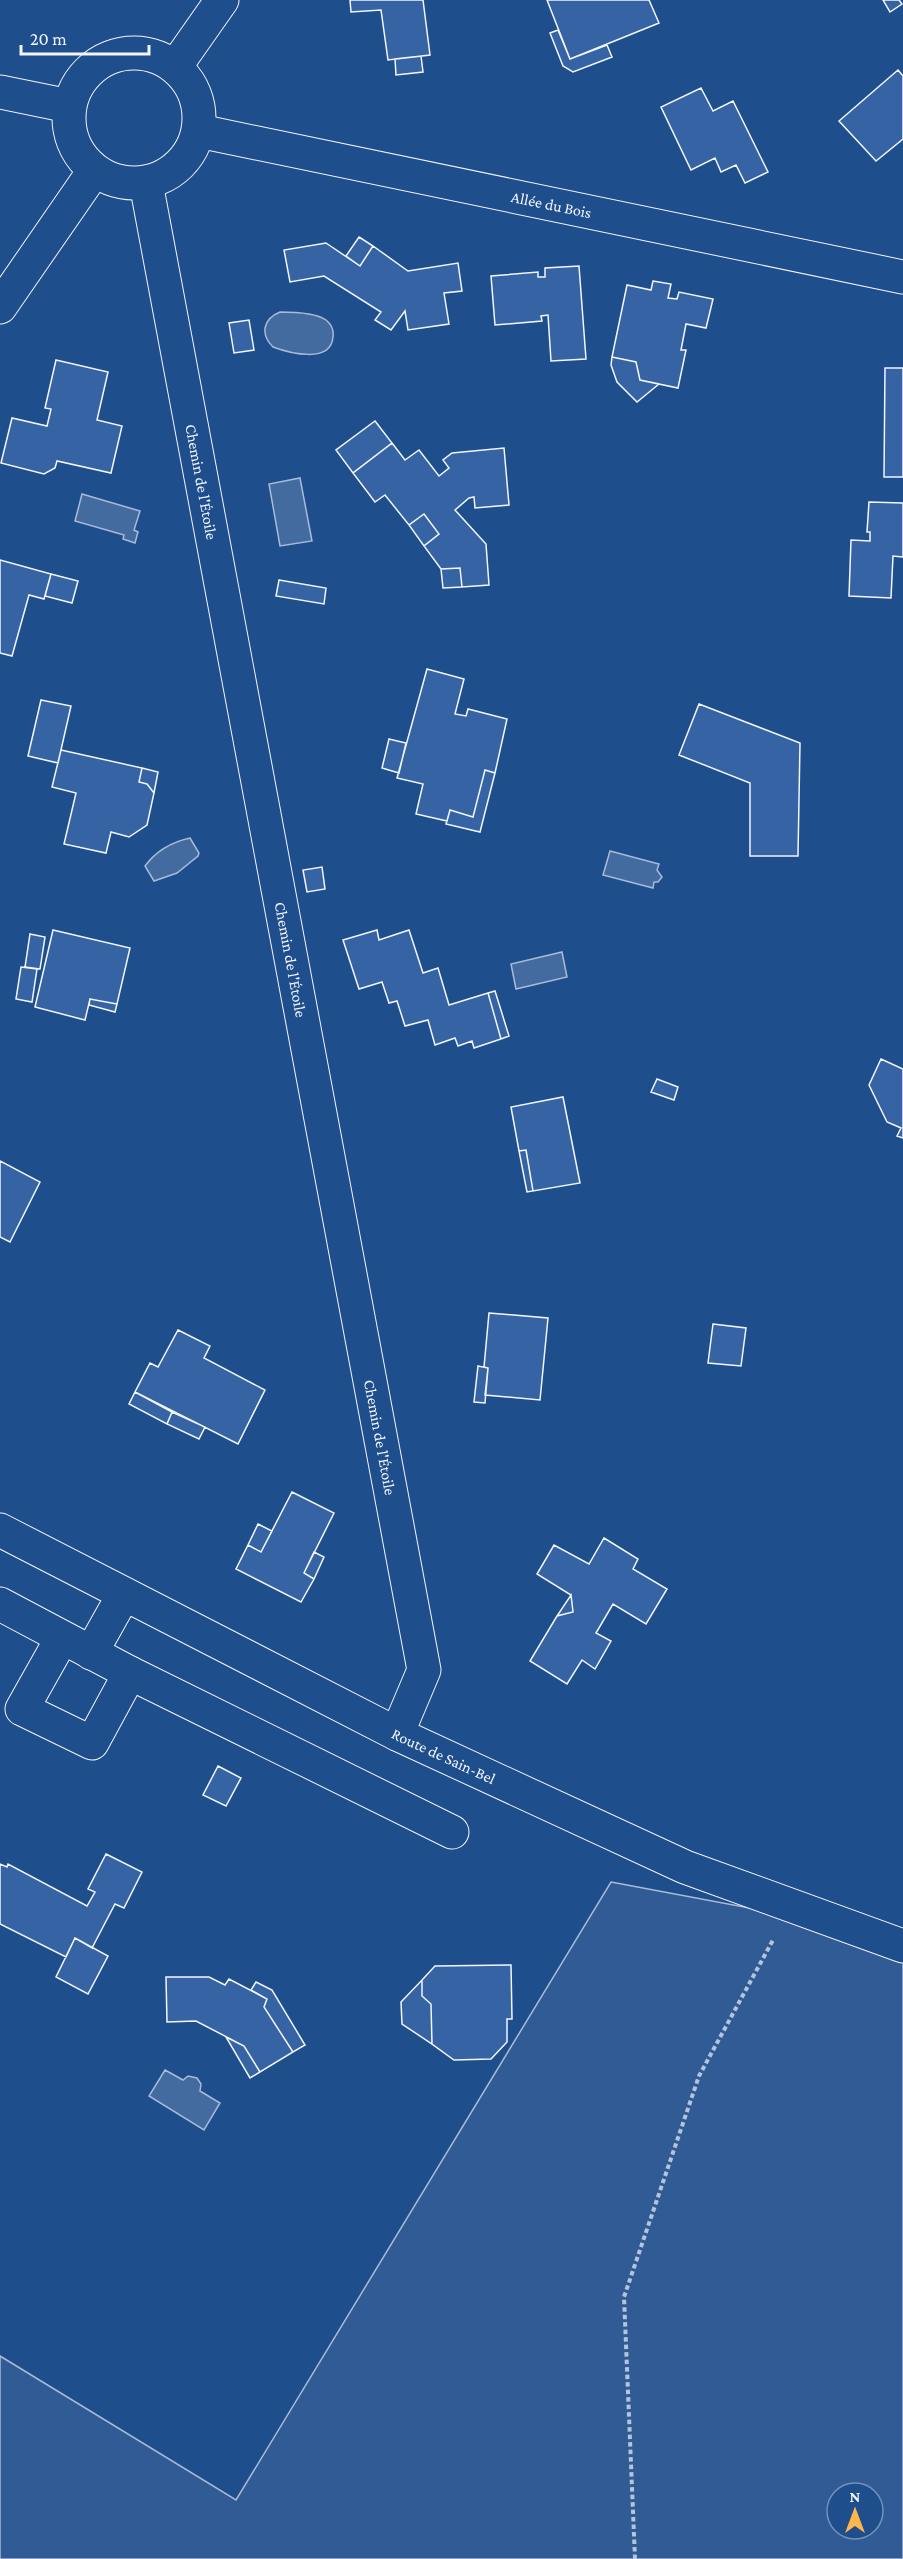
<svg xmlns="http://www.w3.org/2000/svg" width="903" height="2559" font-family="'Crimson Pro',serif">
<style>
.built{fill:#305b95;stroke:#a8bbd7;stroke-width:1.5;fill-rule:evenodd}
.water{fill:#446ba0;stroke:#a8bbd7;stroke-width:1.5}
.building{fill:#3563a3;stroke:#f2f6ff;stroke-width:1.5}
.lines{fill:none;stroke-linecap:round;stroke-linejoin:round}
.minor-casing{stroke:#f2f6ff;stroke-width:35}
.major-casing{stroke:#f2f6ff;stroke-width:35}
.path{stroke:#b3c4dc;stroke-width:4;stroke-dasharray:4.5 3;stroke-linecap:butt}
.minor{stroke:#1f4e8c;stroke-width:33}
.major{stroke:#1f4e8c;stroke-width:33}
.labels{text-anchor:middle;stroke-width:4.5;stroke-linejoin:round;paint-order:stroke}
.street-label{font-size:16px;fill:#f2f6ff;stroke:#1f4e8c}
</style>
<rect width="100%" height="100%" fill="#1f4e8c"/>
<!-- built -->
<path class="built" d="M611,1882L903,1937V2559H0V2356L236,2500ZM837,2493H873V2529H837Z"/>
<!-- water -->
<path class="water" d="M280,312C292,312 316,313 326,320C331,324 334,330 333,337C331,364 289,353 273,347C260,334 263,319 280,312Z
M300,478L312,541L280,546L269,484Z
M82,494L140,511L134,530L138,532L135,543L123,539L124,535L75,521Z
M190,838L199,853L198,856L177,873L154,881L145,866C156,851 172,842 190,838Z
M610,851L659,864L657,870L662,877L658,882H654L653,888L603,875Z
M562,952L567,977L516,989L511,964Z
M165,2070L183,2080L188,2076L197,2078L201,2084L200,2091L220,2103L204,2130L149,2096Z"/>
<!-- building -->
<path class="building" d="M350,0H423L430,55L388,60L381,10L351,12Z
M547,0H649L659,23L570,59Z
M883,0H899L902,4L890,12Z
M558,30L570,59L607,45L612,57L573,72L563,66L550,33Z
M421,56L423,72L396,75L395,59Z
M898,70L903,76V139L876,161L839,121Z
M701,88L713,111L733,101L768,172L745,183L736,165L721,172L715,158L691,170L661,107Z
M359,237L373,246L360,266L346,256Z
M326,243L360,266L373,246L408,271L458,263L462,291L444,293L449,324L408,330L405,311L391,330L375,320L381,312L324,276L290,282L284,250Z
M579,266L586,359L551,361L548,315L541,316L542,321L495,325L491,276L538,272V277H545V268Z
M653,281L671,284L668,298L677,299L679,292L713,299L706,328L686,324L681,350H686L678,388L640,380L636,362L612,357L627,285L651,290Z
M249,320L254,350L234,353L229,323Z
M612,357L636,362L640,380L659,384L637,402L617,382L611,365Z
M56,360L108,372L97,420L122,426L111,473L57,461L55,468L44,474L1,463L12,418L47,426L51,409L45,408Z
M885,368H903V477H884Z
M375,421L392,443L353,473L336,450Z
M392,443L405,460L419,450L439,476L449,468L443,460L452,453L504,448L509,505L475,508L474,497L469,498L455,510L486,544L489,585L462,587L460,568L441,569L424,546L439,534L424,514L409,525L385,495L375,502L353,473Z
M869,502L903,503V557L893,556L891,598L849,596L851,540L870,541V532H867Z
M424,514L439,534L424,546L409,525Z
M0,560L51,574L44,599L29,595L12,656L0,653Z
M460,568L462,587L443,588L441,569Z
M51,574L78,581L72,603L45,596Z
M279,580L326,588L324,604L276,596Z
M427,669L464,679L455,714L466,716L468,709L507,719L495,773L485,770L473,817L450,810L447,821L416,814L423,784L397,778Z
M41,700L71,706L58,763L28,756Z
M699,704L800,743L798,856H750V783L679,755Z
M389,739L406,743L399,773L382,768Z
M61,750L142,768L139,782L147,784L154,793L147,825L129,837L111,832L106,853L64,844L76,793L52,787Z
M142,768L158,772L154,793L147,784L139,782Z
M485,770L495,773L480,832L446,824L450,810L473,817Z
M322,867L325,889L307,892L303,870Z
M53,930L130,948L117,1004L90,999L85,1020L35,1007Z
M377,930L379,940L409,930L423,973L438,968L449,1005L488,993L501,1039L474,1048L472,1041L458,1046L455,1038L435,1045L428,1020L405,1026L397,1001L389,1003L382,982L359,989L343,940Z
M30,934L45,937L40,969L25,967Z
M21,967L37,969L32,1002L16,999Z
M495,991L509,1036L501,1039L488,993Z
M90,999L117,1004L115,1012L89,1005Z
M881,1059L903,1069V1138L897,1136L901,1128L887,1122L869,1085Z
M657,1079L678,1087L674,1100L651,1092Z
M563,1097L580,1183L533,1191L526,1150L519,1151L511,1107Z
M526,1150L533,1191L527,1192L519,1151Z
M0,1161L40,1182L10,1242L0,1237Z
M489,1313L548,1318L540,1400L485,1395L488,1368L484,1367Z
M713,1324L746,1328L741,1366L708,1363Z
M178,1330L210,1346L204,1358L265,1390L238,1444L135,1392L150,1363L158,1367Z
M478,1366L488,1368L485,1403L474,1402Z
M135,1392L172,1412L167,1424L129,1404Z
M172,1412L205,1427L199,1439L167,1424Z
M292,1492L334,1513L304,1573L314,1579L301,1602L236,1569L248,1545L261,1552Z
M258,1524L272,1531L261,1552L248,1545Z
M604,1538L638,1559L633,1569L667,1589L646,1624L613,1604L596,1633L611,1641L595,1669L582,1660L567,1684L530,1661L557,1616L573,1612L571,1595L537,1574L554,1545L589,1564Z
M314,1552L324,1557L314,1579L304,1573Z
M571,1595L573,1612L557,1616Z
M218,1766L241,1778L226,1806L203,1795Z
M106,1854L142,1872L124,1908L115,1904L92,1948L75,1938L66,1957L0,1924V1864L7,1867L8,1864L87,1906L95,1892L88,1889Z
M75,1938L108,1956L88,1994L56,1977Z
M511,1965L512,2019H507V2042L491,2059L454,2060L432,2044L431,2004L422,1996V1980L435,1966Z
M166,1977H209L225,1985L229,1979L267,1999L264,2007L293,2052L260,2072L244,2046L196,2021L167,2022Z
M422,1980V1996L431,2004L432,2044L402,2024L401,2002Z
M256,1982L272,1990L305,2045L293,2052L264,2007L267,1999L251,1990Z
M226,2037L244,2046L260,2072L250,2078Z"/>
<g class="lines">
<!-- minor casing -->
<g class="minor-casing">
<g id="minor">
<circle cx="134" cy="118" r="65"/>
<path d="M175,67L222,0"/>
<path d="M0,92L69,106"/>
<path id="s1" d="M199,131L903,277"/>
<path id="s2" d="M146,183L424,1670L397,1734"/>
<path d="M0,307L94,171"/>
<path d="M0,1604L130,1673L452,1832"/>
<path d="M62,1638L22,1709L92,1743L130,1673"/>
<path d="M91,1653L124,1594"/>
</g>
</g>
<!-- major casing -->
<g class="major-casing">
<g id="major">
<path id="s3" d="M0,1530L397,1734L685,1867L903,1946"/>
</g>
</g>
<!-- path -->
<path class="path" d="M635,2559L624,2297L699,2076L773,1940"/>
<!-- minor -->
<use href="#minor" class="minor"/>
<!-- major -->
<use href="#major" class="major"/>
</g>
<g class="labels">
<!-- street labels -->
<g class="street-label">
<text dy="6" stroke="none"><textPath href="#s1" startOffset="360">Allée du Bois</textPath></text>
<text dy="6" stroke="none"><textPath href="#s2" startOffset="304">Chemin de l'Étoile</textPath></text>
<text dy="6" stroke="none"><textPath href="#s2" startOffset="790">Chemin de l'Étoile</textPath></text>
<text dy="6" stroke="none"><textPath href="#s2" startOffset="1276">Chemin de l'Étoile</textPath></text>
<text dy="6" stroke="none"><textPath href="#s3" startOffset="498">Route de Sain-Bel</textPath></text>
</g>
</g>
<!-- north arrow -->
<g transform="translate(855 2511)"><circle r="28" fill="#1f4e8c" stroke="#7391ba" stroke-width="1.5"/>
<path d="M0-4.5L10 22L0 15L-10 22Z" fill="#ffb74d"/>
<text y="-9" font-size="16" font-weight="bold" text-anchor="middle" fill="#f2f6ff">N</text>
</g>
<!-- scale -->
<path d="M21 45v9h128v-9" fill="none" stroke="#f2f6ff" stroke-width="3"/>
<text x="30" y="45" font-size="18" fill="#f2f6ff" stroke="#1f4e8c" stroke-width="4.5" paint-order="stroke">20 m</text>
</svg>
